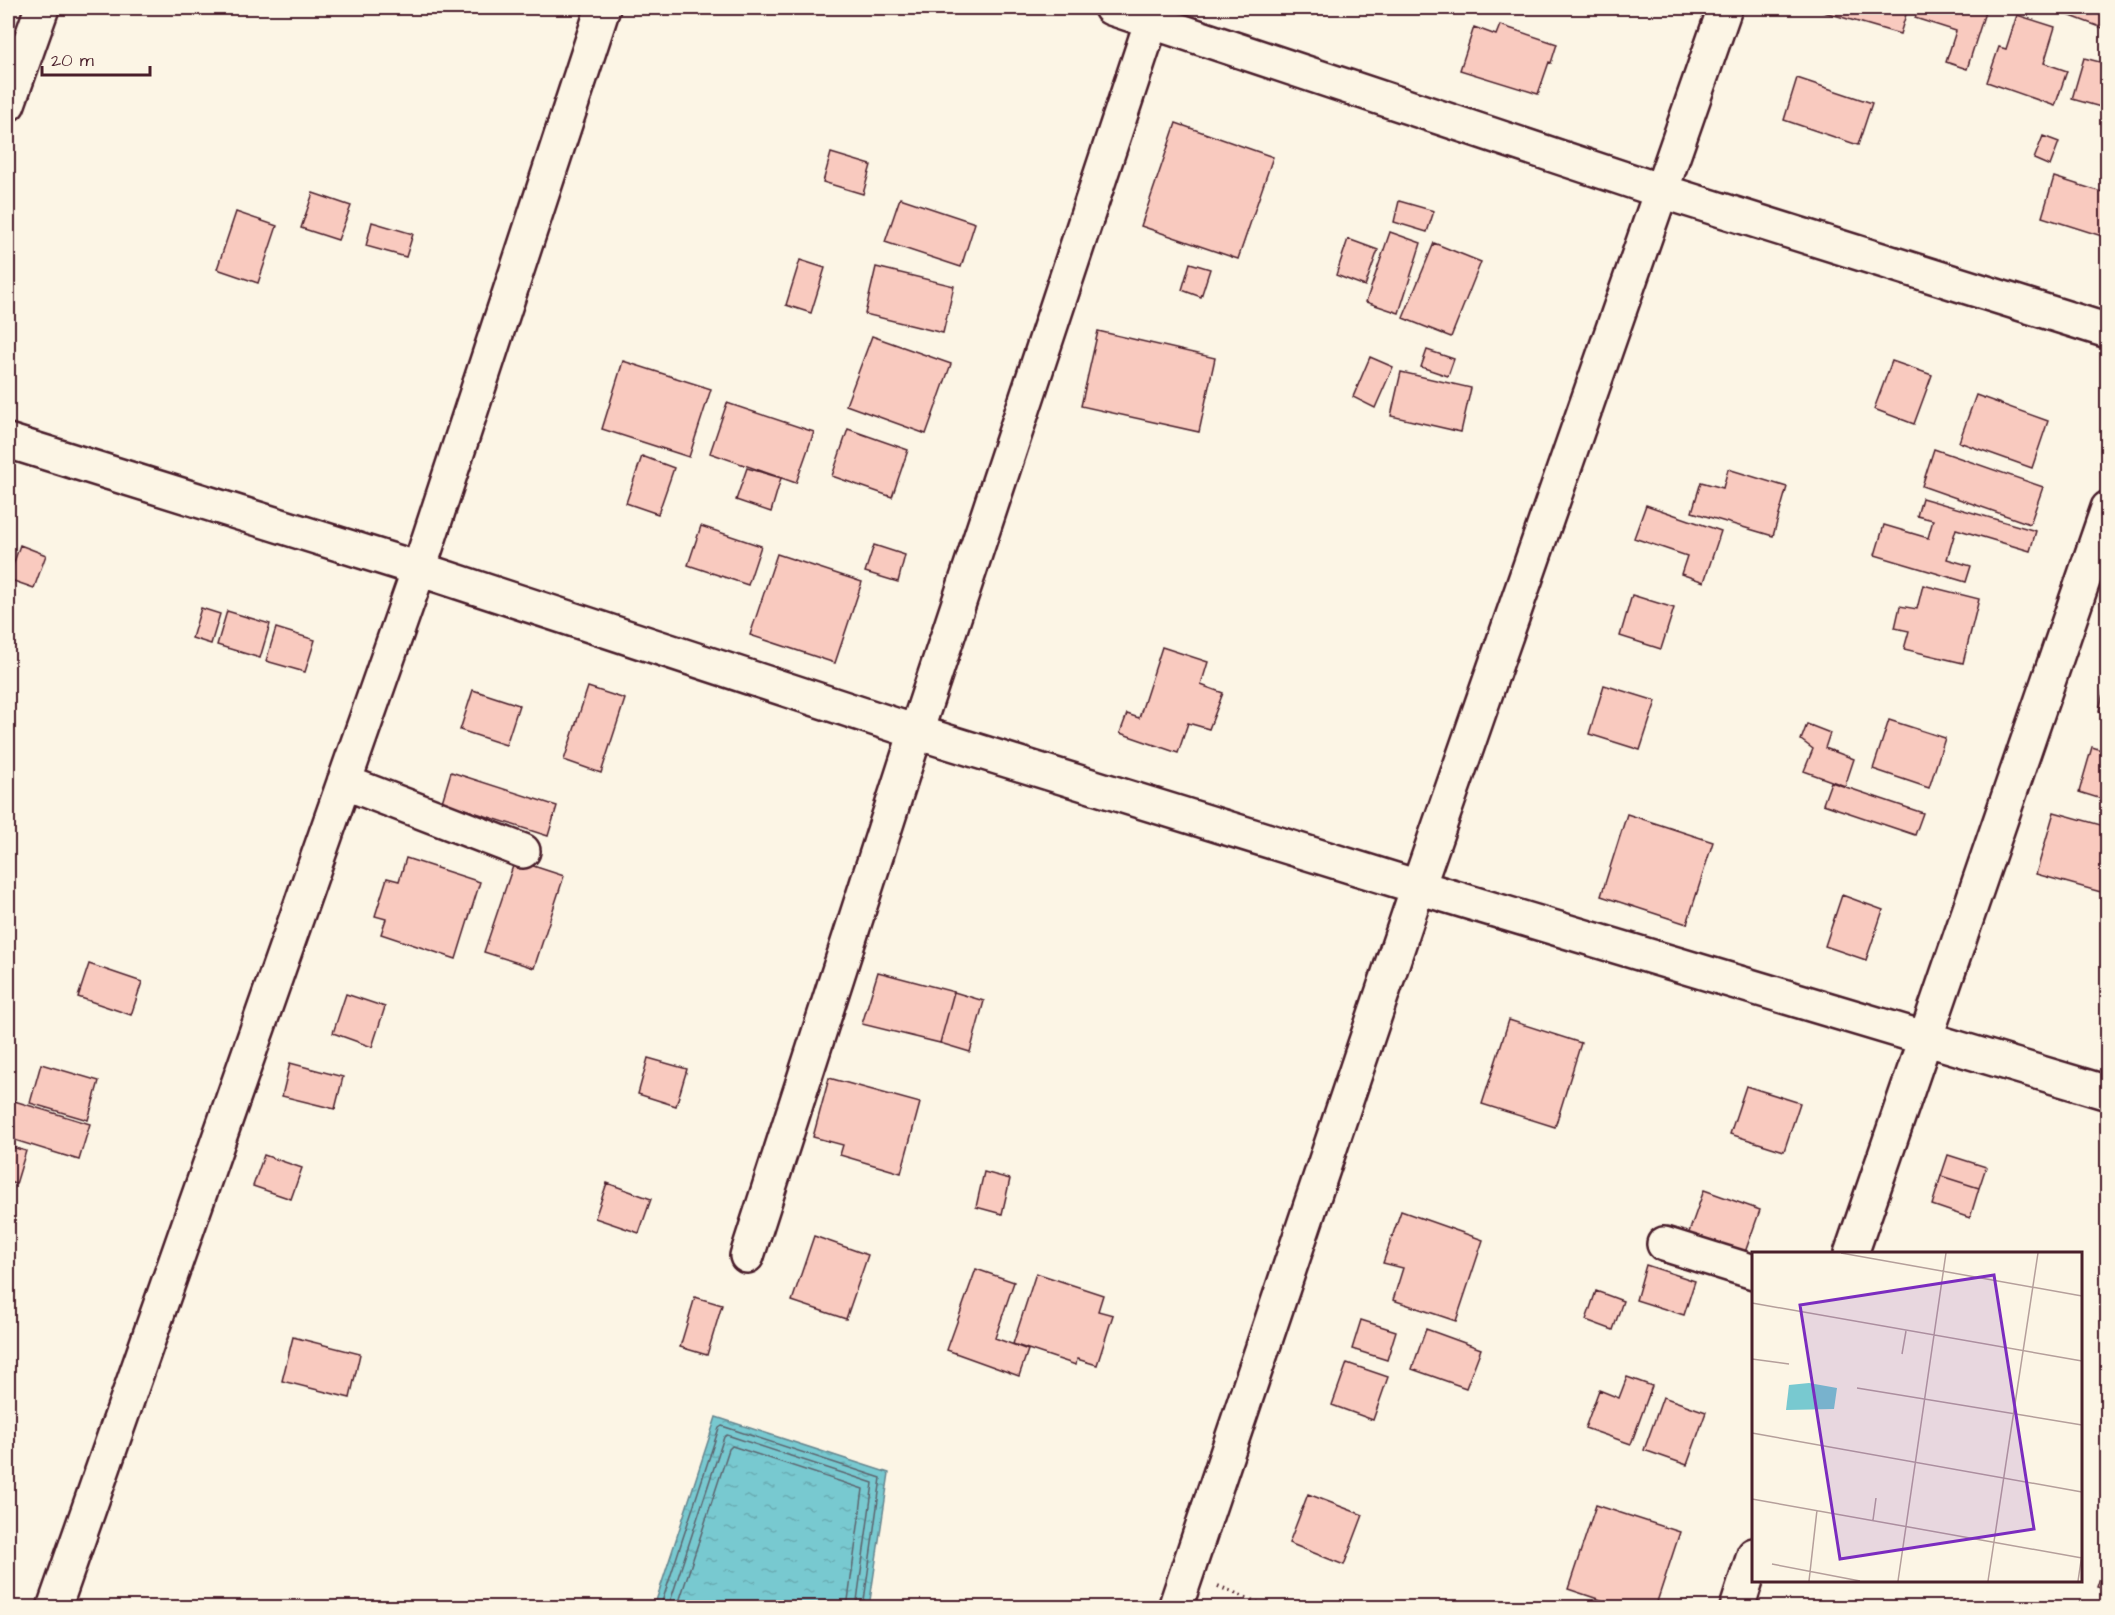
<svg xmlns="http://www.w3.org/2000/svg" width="2115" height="1615" font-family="'Architects Daughter',sans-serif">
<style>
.water{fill:url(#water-ripples);stroke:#66858e;stroke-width:1.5}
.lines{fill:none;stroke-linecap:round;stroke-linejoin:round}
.shore{stroke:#5c636d;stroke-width:1.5}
.building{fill:#f9cabf;stroke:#4a1f2b;stroke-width:1.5}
.street-casing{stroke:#4a1f2b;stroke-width:38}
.path{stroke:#4a1f2b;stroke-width:4;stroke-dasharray:1.5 4.5;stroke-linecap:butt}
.street{stroke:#fcf5e5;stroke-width:33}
.inset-road{fill:none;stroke:#b59f9b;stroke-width:1.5}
.view{fill:#7b2cbf;fill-opacity:0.15;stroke:#7b2cbf;stroke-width:3}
.inset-edge{fill:none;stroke:#4a1f2b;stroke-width:3}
</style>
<defs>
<pattern id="water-ripples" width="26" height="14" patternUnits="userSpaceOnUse" patternTransform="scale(1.5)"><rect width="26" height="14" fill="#78c9d0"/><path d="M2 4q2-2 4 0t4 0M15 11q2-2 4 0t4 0" fill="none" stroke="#69acb3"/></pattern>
</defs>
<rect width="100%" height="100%" fill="#fcf5e5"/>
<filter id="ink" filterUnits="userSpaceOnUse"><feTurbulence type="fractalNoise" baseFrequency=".0167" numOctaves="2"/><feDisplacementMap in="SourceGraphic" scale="12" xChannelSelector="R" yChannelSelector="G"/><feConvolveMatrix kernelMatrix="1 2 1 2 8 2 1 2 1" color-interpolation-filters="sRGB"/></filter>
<g filter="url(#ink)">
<!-- water -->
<path class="water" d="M716,1417L889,1473L869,1607H654Z"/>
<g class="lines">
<!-- shore -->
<path class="shore" d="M660,1608L719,1428L722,1426L881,1478L863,1608
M668,1608L724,1437L727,1435L873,1483L856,1608
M677,1608L729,1449L732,1446L863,1489L847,1608"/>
</g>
<!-- building -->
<path class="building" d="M1289,8H1315L1313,15Z
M1810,8H1908L1900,34Z
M1919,8L1986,9L1967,69L1946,62L1956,31L1915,18Z
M2070,8H2108V17L2103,28L2068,15Z
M2017,15L2055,27L2044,63L2067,71L2055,106L1987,82L1999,47L2006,49Z
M1500,25L1557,44L1551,63L1549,62L1538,94L1460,70L1474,27L1496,35Z
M2084,58L2108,64V109L2072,99Z
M1797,78L1872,103L1858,145L1784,120Z
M1176,123L1273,157L1238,259L1141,226Z
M2043,136L2059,142L2050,166L2034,159Z
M831,153L871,165L863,194L823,182Z
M2054,177L2108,194V238L2042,217Z
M313,193L351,206L338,240L301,228Z
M900,198L975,223L961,267L885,242Z
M1399,201L1434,211L1427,232L1394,222Z
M236,212L277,226L258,283L217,269Z
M372,222L413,234L406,257L366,246Z
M1390,232L1421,243L1399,313L1366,302Z
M1348,239L1378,250L1365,286L1336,275Z
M1434,243L1481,262L1451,337L1403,318Z
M800,260L825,268L811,313L786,305Z
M1190,263L1210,269L1201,297L1182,290Z
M876,267L954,286L943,333L865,314Z
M1098,331L1215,358L1199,432L1081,406Z
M872,336L951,364L926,434L846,405Z
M1427,350L1454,359L1448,376L1421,367Z
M1370,357L1393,367L1375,408L1353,397Z
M623,361L711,389L689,457L602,429Z
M1892,361L1932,375L1914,424L1874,409Z
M1401,372L1471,388L1461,432L1391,416Z
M1976,395L2048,421L2032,468L1959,442Z
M727,403L814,432L796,483L710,453Z
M848,429L908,450L892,497L832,476Z
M1934,449L2043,487L2030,524L1922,486Z
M642,456L674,468L658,514L626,503Z
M747,468L781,478L771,512L736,500Z
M1728,469L1787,487L1773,536L1692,512L1701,482L1723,488Z
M1922,498L2036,531L2030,551L1956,529L1947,559L1971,566L1966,582L1875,555L1884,525L1928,538L1933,520L1917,516Z
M1646,505L1721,531L1704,582L1681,574L1687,556L1634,538Z
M701,526L761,546L748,585L688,565Z
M20,545L46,555L34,588L8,579Z
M874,545L905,555L898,582L865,572Z
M777,554L862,582L835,663L750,635Z
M1923,585L1979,599L1963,663L1904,649L1909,631L1895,628L1900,606L1917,609Z
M1632,595L1674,608L1661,649L1620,636Z
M201,608L220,614L211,644L192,638Z
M227,611L270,624L260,658L217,645Z
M276,628L315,640L305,672L266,661Z
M2108,643V663L2102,661Z
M1162,647L1208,662L1201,685L1223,693L1209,729L1188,723L1178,753L1120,733L1127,714L1139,718Z
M2107,675H2108V713L2099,711Z
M1604,685L1656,701L1640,750L1589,734Z
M588,687L625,699L601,773L564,760Z
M473,690L519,705L506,745L460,730Z
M1889,720L1945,738L1929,788L1873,769Z
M1807,724L1830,733L1825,748L1854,759L1845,786L1804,771L1813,749L1801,740Z
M2092,747L2108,752V801L2079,792Z
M451,772L557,806L548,836L442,802Z
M1831,782L1923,813L1915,835L1823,804Z
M2054,812L2108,827V894L2036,874Z
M1627,814L1713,842L1687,924L1601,896Z
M406,858L480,882L456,959L381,934L386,919L375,916L387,878L399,881Z
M515,860L564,876L534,968L484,952Z
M1842,895L1883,910L1866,960L1825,946Z
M89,964L142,982L131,1015L78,997Z
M878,972L954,992L940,1043L862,1024Z
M954,992L984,1001L970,1052L940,1043Z
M346,994L385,1007L372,1047L333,1033Z
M1509,1020L1581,1043L1555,1127L1482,1104Z
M648,1058L687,1069L676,1106L638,1094Z
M290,1063L343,1077L335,1109L282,1096Z
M41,1064L99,1081L88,1120L30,1103Z
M829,1078L920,1103L901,1173L840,1155L843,1145L813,1137Z
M1746,1086L1800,1103L1784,1151L1730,1134Z
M11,1100L90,1124L79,1160L8,1138V1113Z
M8,1146L26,1151L16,1184L8,1182Z
M264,1155L302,1168L291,1199L253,1186Z
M1948,1155L1986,1167L1979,1188L1941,1176Z
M984,1172L1010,1179L1002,1214L976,1207Z
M1941,1176L1979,1188L1970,1218L1932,1205Z
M607,1183L651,1199L639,1233L595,1218Z
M1704,1190L1760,1210L1743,1258L1687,1238Z
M1401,1211L1483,1240L1456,1321L1393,1300L1403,1268L1383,1263Z
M814,1236L868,1255L846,1319L792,1301Z
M1646,1265L1695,1281L1684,1315L1636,1300Z
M976,1269L1014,1282L995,1338L1028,1350L1019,1376L947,1350Z
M1036,1273L1103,1295L1098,1311L1113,1315L1097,1365L1077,1359L1076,1365L1013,1344Z
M1596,1291L1623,1301L1613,1330L1586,1320Z
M695,1297L722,1305L707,1355L680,1347Z
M1361,1320L1396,1331L1387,1360L1352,1349Z
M1426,1329L1481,1349L1466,1388L1412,1369Z
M293,1337L360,1354L350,1398L282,1381Z
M1347,1363L1388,1377L1373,1420L1332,1405Z
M1627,1377L1652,1386L1631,1444L1585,1428L1599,1390L1619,1398Z
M1663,1397L1706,1412L1687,1465L1644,1450Z
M1308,1494L1363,1515L1344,1565L1289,1543Z
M1596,1505L1680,1532L1655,1608H1625L1568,1589Z
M2108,1554V1590L2097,1587Z"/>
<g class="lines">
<!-- street casing -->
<g class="street-casing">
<path id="street" d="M1111,8L1661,191L2108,331
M8,104L42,8
M8,441L419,569L916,732L1418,887L2108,1093
M344,782L523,851
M1664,1244L1754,1272
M1851,1254L2108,508
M747,1256L916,732L1156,8
M54,1608L419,569L603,8
M1175,1608L1418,887L1725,8
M1737,1608L1754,1555"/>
</g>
<!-- path -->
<path class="path" d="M1218,1586L1270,1608"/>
<!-- street -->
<use href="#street" class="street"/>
</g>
</g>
<!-- overview -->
<g transform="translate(1752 1252)">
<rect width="330" height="330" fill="#fcf5e5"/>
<path d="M57,131L85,136L82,157L34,158L37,133Z" fill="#78c9d0"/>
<path class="inset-road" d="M89,1L330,44M0,51L330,109M150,102L154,79M0,107L37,112M105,136L330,173M0,181L330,240M0,247L330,306M121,268L124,246M20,312L108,329M57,329L65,258M146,329L194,1M236,329L286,1M326,329L330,302"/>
<path class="view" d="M242,23L282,277L88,307L48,53Z"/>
<rect width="330" height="330" class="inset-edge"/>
</g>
<!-- margin -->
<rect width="2115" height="1615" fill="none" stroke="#fcf5e5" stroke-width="30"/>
<rect x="15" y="15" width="2085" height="1585" fill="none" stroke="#4a1f2b" stroke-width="2" filter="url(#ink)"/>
<!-- scale -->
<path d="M42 66v9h108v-9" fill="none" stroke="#4a1f2b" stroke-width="3"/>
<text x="51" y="66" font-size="18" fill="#4a1f2b" stroke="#fcf5e5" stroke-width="4.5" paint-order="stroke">20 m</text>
</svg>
